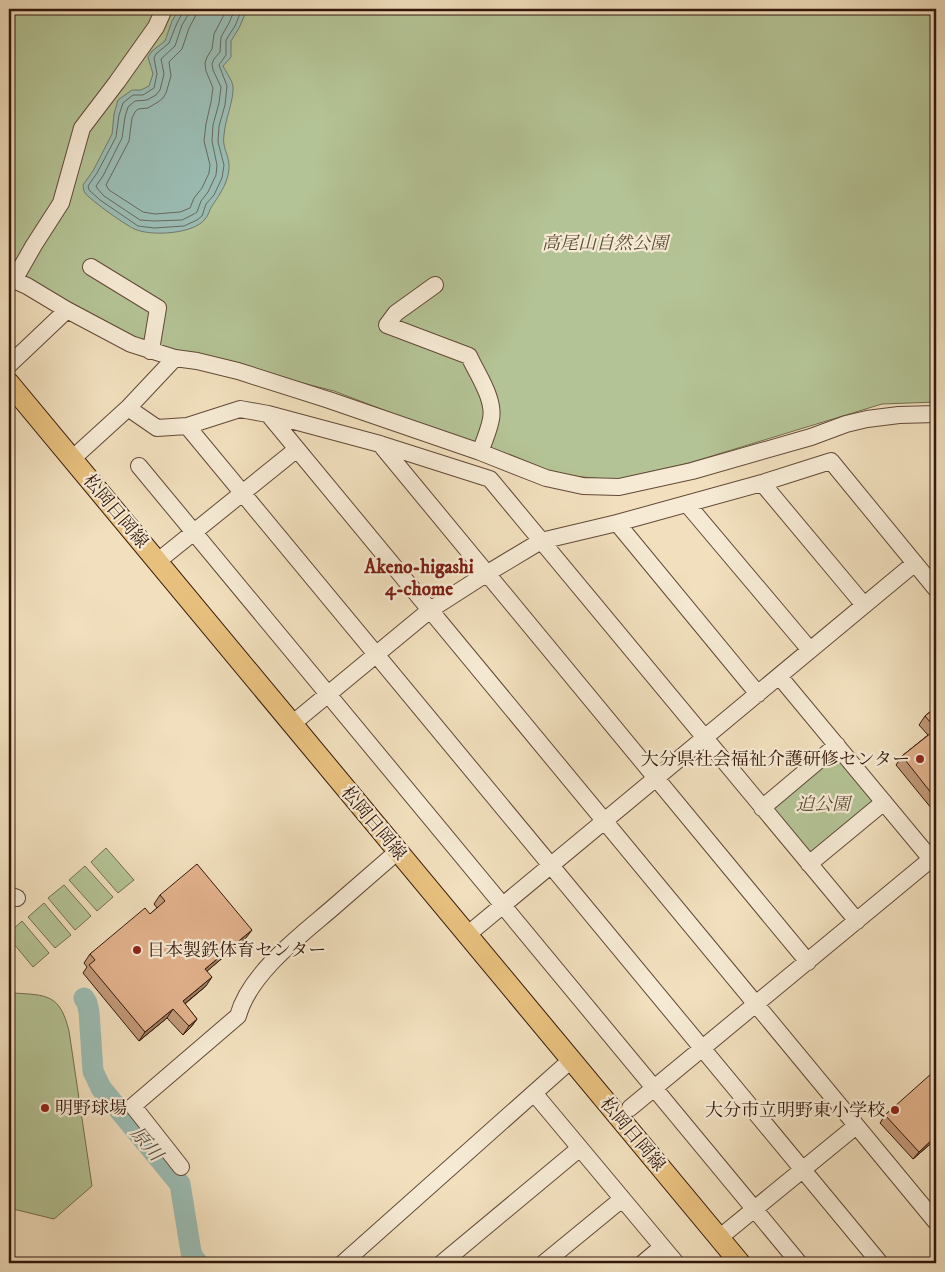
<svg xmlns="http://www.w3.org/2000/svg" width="945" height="1272" font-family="'IM FELL DW Pica','Noto Serif JP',serif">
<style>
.green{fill:#b4c395;stroke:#746d50}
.water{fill:#9bbcb3;stroke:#717a6f}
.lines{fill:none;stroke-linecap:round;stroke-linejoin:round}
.shore{stroke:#676a5e;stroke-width:1}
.river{stroke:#9bbcb3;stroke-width:21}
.minor-casing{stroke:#624937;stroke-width:18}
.major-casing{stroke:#33170a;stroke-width:22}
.minor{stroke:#f6ead4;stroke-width:16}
.major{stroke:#e8c07e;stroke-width:20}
.wall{fill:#c29978;stroke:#33170a}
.shaded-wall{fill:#9e7d62;stroke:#33170a}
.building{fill:#e2b28c;stroke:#33170a}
.poi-dot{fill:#8f2418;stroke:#f6ead4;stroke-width:2}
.labels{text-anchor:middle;stroke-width:4.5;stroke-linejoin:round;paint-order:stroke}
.park-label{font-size:18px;font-style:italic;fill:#5a4b34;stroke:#f6ead4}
.street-label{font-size:18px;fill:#33170a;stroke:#f6ead4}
.poi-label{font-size:18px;fill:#33170a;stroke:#f6ead4;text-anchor:end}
.neighbourhood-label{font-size:19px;font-weight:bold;fill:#7a1f14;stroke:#f6ead4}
.water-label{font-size:19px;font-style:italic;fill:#575145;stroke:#f6ead4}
</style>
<rect width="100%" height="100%" fill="#f1dfbd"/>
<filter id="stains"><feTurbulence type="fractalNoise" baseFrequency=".004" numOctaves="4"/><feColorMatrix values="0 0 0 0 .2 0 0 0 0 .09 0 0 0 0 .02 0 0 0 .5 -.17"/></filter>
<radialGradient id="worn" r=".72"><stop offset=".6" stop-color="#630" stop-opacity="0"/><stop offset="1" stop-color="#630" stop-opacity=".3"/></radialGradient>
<!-- green -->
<path class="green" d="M9,9H936V402L882,404L689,463L615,480L551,474L334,391L180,352L145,342L27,279L9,275Z
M837,755L873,799L872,806L807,856L771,805Z
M106,848L134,880L118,893L91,862Z
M85,866L113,897L97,911L69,880Z
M64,885L91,916L75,930L48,898Z
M44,903L71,935L55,948L28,917Z
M22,921L49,953L33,967L9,938V933Z
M13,993C47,995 60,994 69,1031L92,1186L54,1219L9,1208V994Z"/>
<!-- water -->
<path class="water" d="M179,9H247L246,12L239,28L231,41V57L223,66C226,72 232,80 233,86C234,101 225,119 224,135C222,147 228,153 229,164C230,180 220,194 212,206C209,210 209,215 205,219C194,234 153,236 137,230C129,228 89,199 85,193C84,192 83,186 83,185L93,171L112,134L114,114L118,100L132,90H141L149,86L153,74L148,57L152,51L165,41L172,21Z"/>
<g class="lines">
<!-- shore -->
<path class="shore" d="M183,9V12L177,23L169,43L156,54L154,58L157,74L154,88L143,95H133L123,103L119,115L116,137L97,173L88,186L89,190L100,200L138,226L154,228L184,226L197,220L202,216L206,204L214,195L222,178L224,165L218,142L219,126L225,105L227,86L219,65L226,55V40L235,26L242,9
M189,9L188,15L182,25L175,46L161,59L164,74L160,90L156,95L147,100L135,101L128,107L125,117L122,138L103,176L96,186L97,188L104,196L140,220L154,221L182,220L194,214L197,212L201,201L208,192L216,175L217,165L212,141L213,125L219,103L221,87L213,70L212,64L214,59L220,52L221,37L229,23L235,9
M197,9L195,17L189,28L182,49L169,62L171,76L166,93L163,98L158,102L148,108L138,109L135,112L132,118L129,141L106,185L109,190L143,212L155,214L180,212L190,208L194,198L202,188L209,173L210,165L204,141L206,124L211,102L213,88L206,71L205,63L207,57L212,49L214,34L227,9"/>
<!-- river -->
<path class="river" d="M84,998L87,1003L89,1012L93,1071L101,1088L180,1184L191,1252L194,1259L198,1263"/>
<!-- minor casing -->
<g class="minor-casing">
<path id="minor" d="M91,267L158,308L152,344L150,351
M9,278L27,286L67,310L131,344L175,358L197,361L238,371L329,400L480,452L546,478L583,486L619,487L692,471L811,437L846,424L867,419L899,415L936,414
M14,280L34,245L61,203L82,128L117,82L156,27L164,9
M435,285L396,313L387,325L469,356C477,374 495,399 491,419C489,430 484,442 480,452
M9,365L67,310
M128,408L157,428L187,426L240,409L268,414L380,444L490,479L857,921
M268,414L936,1222
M187,426L880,1263
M380,444L808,962
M72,459L128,408L175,358
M139,466L799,1263
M762,483L864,605
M687,504L810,650
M617,523L758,694
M158,561L297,449
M779,676L936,865
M292,724L430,610L486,574L541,541L617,523L762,483L831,461L936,589
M762,808L837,745
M809,864L884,802
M9,895L17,898
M467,935L915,563
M534,1093L676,1263
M630,1108L936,855
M181,1167L133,1106L238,1016C249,975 297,938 329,911C352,891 375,871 398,851
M719,1238L856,1126
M343,1263L571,1060
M442,1263L580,1148
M544,1263L622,1199
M643,1263L662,1247"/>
</g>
<!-- major casing -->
<g class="major-casing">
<path id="major" d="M9,383L740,1263"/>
</g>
<!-- minor -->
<use href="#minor" class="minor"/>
<!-- major -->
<use href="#major" class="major"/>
</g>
<!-- wall -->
<path class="wall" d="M936,707V814L896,765L902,756L928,735L919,725L925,716Z
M160,895L246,938L207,971L206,986L185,1004L197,1019L191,1027L183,1035L167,1018L139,1041L83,973L87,967L84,963L90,954L150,914L157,908L154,904Z
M936,1073V1139L913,1159L880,1123L885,1115Z"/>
<!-- shaded-wall -->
<path class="shaded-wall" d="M252,930L246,938L199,978L205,969Z
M212,977L206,986L177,1010L183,1001Z
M173,1009L167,1018L139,1041L145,1032Z
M197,1019L191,1027L183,1035L189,1026Z
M936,1136V1139L913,1159L919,1152Z"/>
<!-- building -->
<path class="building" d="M936,707V799L902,756L936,729L925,716Z
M197,864L252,930L205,969L212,977L183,1001L197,1019L189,1026L173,1009L145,1032L89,965L95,960L90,954L145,908L150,914L165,901L160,895Z
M936,1073V1136L919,1152L885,1115L931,1074L933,1076Z"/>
<!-- markers -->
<g class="poi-dot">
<circle cx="920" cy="759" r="5"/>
<circle cx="137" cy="950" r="5"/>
<circle cx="45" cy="1108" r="5"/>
<circle cx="895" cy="1110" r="5"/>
</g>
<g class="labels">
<!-- park labels -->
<g class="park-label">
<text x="605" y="249">高尾山自然公園</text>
<text x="823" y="810">迫公園</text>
</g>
<!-- street labels -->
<g class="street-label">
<text transform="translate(116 511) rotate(50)" y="6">松岡日岡線</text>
<text transform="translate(374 823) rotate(50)" y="6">松岡日岡線</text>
<text transform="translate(633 1134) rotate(50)" y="6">松岡日岡線</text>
</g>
<!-- poi labels -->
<g class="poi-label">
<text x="910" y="765">大分県社会福祉介護研修センター</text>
<text x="147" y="956" text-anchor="start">日本製鉄体育センター</text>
<text x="55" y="1114" text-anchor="start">明野球場</text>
<text x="885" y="1116">大分市立明野東小学校</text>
</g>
<!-- neighbourhood labels -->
<g class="neighbourhood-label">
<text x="419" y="573">Akeno-higashi<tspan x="419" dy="22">4-chome</tspan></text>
</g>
<!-- water labels -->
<g class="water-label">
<text transform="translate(147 1143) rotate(50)" y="7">原川</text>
</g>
</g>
<!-- margin -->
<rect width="945" height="1272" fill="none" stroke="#f1dfbd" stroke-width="30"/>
<rect x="10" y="10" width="925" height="1252" fill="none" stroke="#33170a" stroke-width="2.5"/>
<rect x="15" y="15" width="915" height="1242" fill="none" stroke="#33170a"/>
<rect width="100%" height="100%" filter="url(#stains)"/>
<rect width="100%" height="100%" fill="url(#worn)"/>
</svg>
